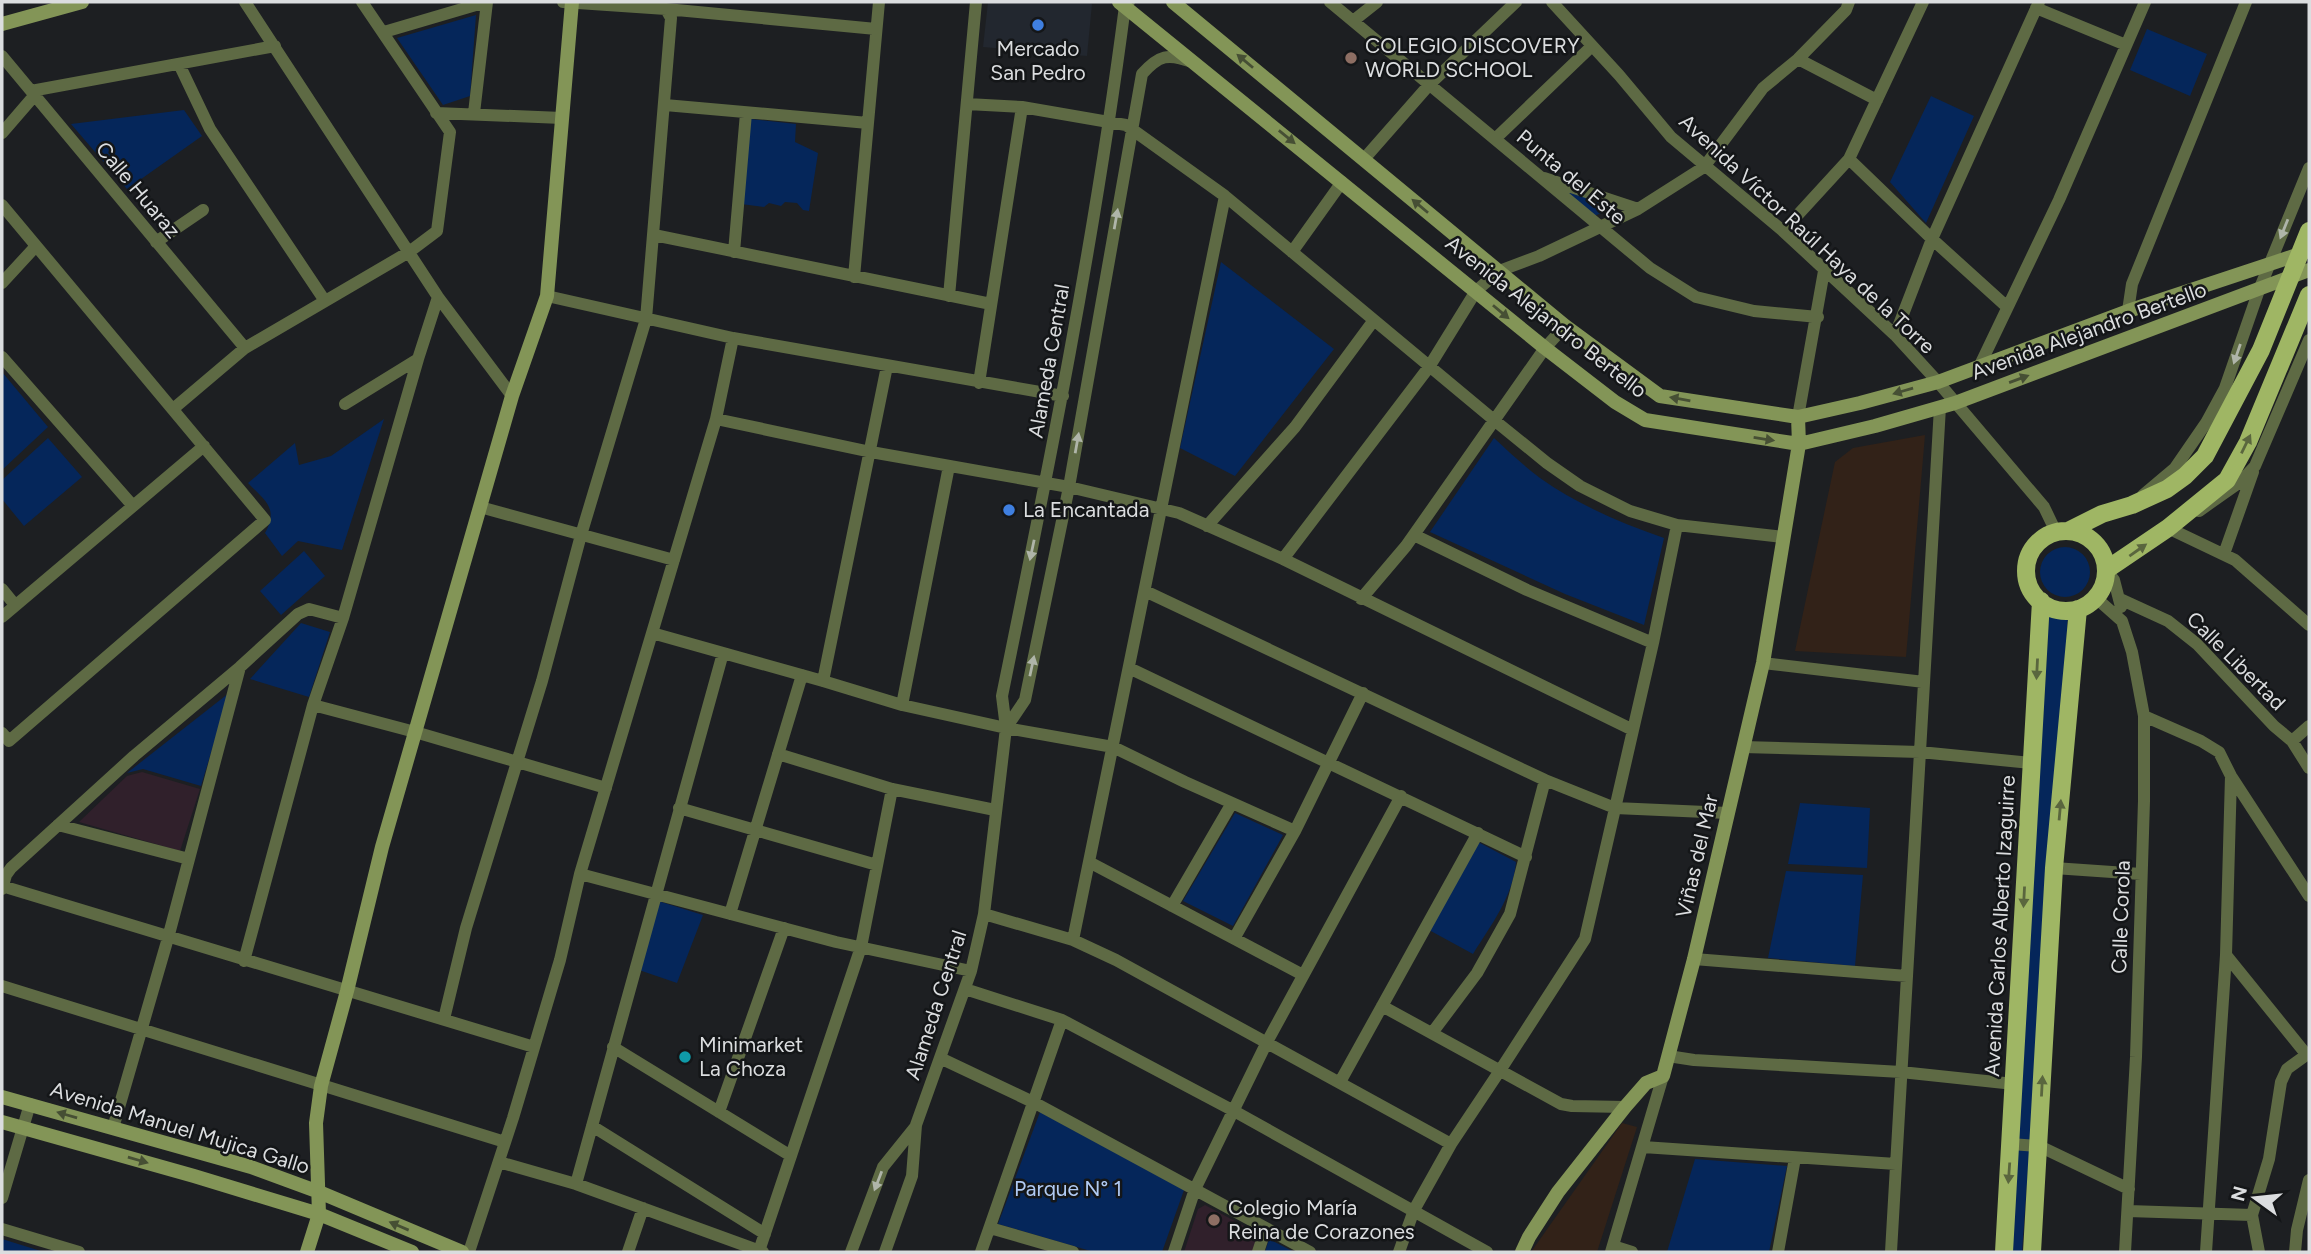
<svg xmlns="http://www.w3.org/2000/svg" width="2311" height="1254" font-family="Figtree,sans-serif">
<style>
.built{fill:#22272f}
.industrial{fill:#322218}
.education{fill:#30202b}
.green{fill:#05265a}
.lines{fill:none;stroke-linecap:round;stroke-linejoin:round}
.street{stroke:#5e6a44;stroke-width:12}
.secondary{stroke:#839557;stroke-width:14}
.primary{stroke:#9fb664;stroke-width:18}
.oneway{fill:#464f34}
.oneway2{fill:#afb5a9}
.oneway3{fill:#5a663e}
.shop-dot{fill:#3f7fe0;stroke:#141618;stroke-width:2.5}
.education-dot{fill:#8d6e63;stroke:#141618;stroke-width:2.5}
.culture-dot{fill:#0f9aa8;stroke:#141618;stroke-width:2.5}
.labels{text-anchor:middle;stroke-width:5;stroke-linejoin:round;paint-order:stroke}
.poi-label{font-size:21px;fill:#dbdddf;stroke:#141618;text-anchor:start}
.street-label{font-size:21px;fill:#dbdddf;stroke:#141618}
.park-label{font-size:21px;fill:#b0caf3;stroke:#141618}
</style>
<rect width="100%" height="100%" fill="#1d1f22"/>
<!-- built -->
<path class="built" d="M988,2H1089L1092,4L1087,56L983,47Z"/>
<!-- industrial -->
<path class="industrial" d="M1925,435L1906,657L1795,651L1835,462L1853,448Z
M1622,1123L1637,1127L1597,1252H1531Z"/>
<!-- education -->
<path class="education" d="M142,772L200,789L180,851L79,822L127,776Z
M1205,1205L1259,1234L1253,1252H1184L1198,1209Z"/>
<!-- green -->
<path class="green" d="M476,15L470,96L443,105L397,38Z
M2147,29L2207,54L2190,96L2130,70Z
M1931,96L1974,116L1926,223L1890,182Z
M184,110L202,136L127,189L71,124Z
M750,119L796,124L795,142L818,153L809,211L803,210L797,203L785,202L781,206L769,203L764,207L741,204Z
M1560,188L1617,207L1594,216Z
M1221,262L1334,349L1235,476L1180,448Z
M2,372L48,427L2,470Z
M384,419L342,550L298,541L282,556L265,533C279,508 265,501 248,483L295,443L299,465L331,456Z
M48,438L82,477L24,526L2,499V480Z
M1494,438C1509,452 1524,466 1540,478C1578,505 1621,523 1664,538L1644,625L1565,594L1430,532Z
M2040 572a25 25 0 1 1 50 0a25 25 0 1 1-50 0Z
M304,551L325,576L281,615L260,591Z
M2049,616H2068L2022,1252H2011Z
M301,623L330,632L309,697L250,679Z
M229,693L201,786L143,769L127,773Z
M1800,803L1870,808L1867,868L1788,864Z
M1235,813L1283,835L1233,926L1183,901Z
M1478,842L1516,862C1513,897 1491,925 1473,954L1429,930Z
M1786,871L1863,875L1855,966L1768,958Z
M658,901L703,915L677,983L639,970Z
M1040,1112L1184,1190L1162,1252H1094L998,1224Z
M1695,1159L1787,1166L1769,1252H1667Z
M2,1239L44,1252H2Z
M1269,1239L1294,1252H1265Z"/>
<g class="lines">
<!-- street -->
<path class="street" d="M245,2L438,297L512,396
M563,2L666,9L876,29
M1330,2L1650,268L1696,297L1754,311L1818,317
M1552,2L1619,75L1671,137L1783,231L1895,335L1938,382L2044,507L2056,532
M2036,8L2126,45
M1353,21L1377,2
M384,32L486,2
M2,56L245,348
M1798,59L1877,100
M179,64L210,129L325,301
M31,91L275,46
M967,104L1022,107L1126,125L1225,196L1494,420L1547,463L1580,486L1630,511L1677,525L1783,537
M665,105L868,123
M436,113L562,118
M474,113L487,2
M2,133L34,96
M1496,138L1592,46
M1364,159L1429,85L1516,2
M1849,159L1932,239L2006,306
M1544,178L1638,209
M2,205L265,520L9,741L2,733
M1783,231L1849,159L1923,2
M654,235L991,304
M156,242L203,210
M734,252L746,113
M1292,252L1342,182
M854,277L879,2
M2,283L36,246
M547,296L733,338L1063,396
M949,296L976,2
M2128,311L2132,284L2246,2
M1895,335L1932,239L2039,2
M2,357L133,506
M1980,365L2059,200L2145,2
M979,383L1022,107
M345,404L418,359
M173,409L245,348L409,252L437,231L450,132L362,2
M1798,417L1824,271
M716,419L871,452L1069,487L1179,513L1283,559L1633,730
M2143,495L2175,468L2206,423L2225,388L2259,290L2309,168
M480,507L674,560
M2199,511L2240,482L2255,466L2309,340
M1207,526L1295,427L1374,320
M2168,528L2235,560L2309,625
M1414,535L1527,590L1653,643
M2224,554L2253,472
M1283,559L1429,367L1476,291L1499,271L1539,256L1638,209L1704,167L1763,88L1798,59L1846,10L1849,2
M2106,570L2114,580L2121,607
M2,589L15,605
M1145,591L1545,780L1615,808L1728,813
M2096,598L2122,621L2132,652L2144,716V801L2136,1057L2125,1252
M1361,599L1406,546L1545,348L1565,326
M2120,599L2168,621L2197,644L2274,726L2292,741L2309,768
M2,617L204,446
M652,633L823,681L902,705L1006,728L1113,747L1185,782L1295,831
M1763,663L1924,682
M1129,668L1526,857
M823,681L887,366
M313,705L415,732L606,788
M902,705L949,466
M2144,716L2201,741L2219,752L2231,776L2309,896
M1006,728L1025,700L1069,487L1142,74C1159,55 1168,53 1192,62
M2292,741L2309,726
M1743,747L1920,752L2031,763
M778,754L892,789L995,810
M679,808L877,865
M58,825L189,859
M1089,862L1303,975
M2054,868L2141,874
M580,874L836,942L971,971
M2,886L534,1047
M2,889L6,875L11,868L134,756L240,667L298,614L309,609L343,618
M1172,906L1232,803
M730,914L802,675
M984,914L1073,940L1116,960L1451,1144
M1235,937L1295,831L1363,693
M1073,940L1225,196
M2226,955L2306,1054
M1694,959L1907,976
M244,961L313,705L343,618L418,359L438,297
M2,986L505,1142
M965,989L1062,1020L1234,1111L1487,1252
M1382,1006L1561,1104L1572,1106L1625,1107
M444,1019L466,928L542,681L581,535L646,319L671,18L666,9
M1432,1033L1477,973L1510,914L1545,780
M613,1047L791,1156
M1668,1056L1694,1060L1901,1072L2014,1084
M940,1058L1035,1103L1310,1252
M1340,1082L1478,833
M719,1112L784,928
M592,1126L765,1234
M113,1128L168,938L240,667
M2011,1144L2039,1146L2129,1189
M1643,1147L1896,1164
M499,1162L576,1184L763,1252
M576,1184L723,653
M2,1198L30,1104
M2128,1211L2252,1215
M990,1228L1073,1252
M2,1229L79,1252
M1613,1246L1632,1252
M759,1251L861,947L892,789
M469,1252L513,1118L560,960L580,874L716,419L733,338
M628,1252L643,1208
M851,1252L883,1167L916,1126
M885,1252L912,1176L916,1125L971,971L984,914L1006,728L1002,696C1049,467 1095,238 1125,6L1129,2
M981,1252L1062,1020
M1174,1252L1195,1189L1267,1042L1401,796
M1258,1252L1266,1228
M1399,1252L1414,1210L1451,1144L1501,1069L1585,939L1653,643L1677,525
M1611,1252L1663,1076
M1778,1252L1795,1158
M1891,1252L1940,407
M2206,1252L2226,955L2231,776
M2259,1252L2252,1215L2269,1159L2281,1082L2287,1069L2309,1053
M2295,1252L2297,1230L2309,1180"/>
<!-- secondary -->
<path class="secondary" d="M1119,2L1545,348L1615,402L1645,420L1799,444L1875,426L1955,403L2309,270
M1173,2L1565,326L1660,396L1798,417L1860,403L1938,382L2128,311L2306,252
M2,24L82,2
M2,1097L251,1167L319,1192L462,1252
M2,1122L194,1176L319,1214L412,1252
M307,1252L319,1214L316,1123L321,1086L347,991L382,847L512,396L547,296L572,2
M1522,1252L1529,1237L1558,1192L1625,1107L1646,1083L1663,1076L1694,959L1763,663L1799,444L1798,417"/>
<!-- primary -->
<path class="primary" d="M2068,531L2102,514L2132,505L2167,489L2185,476L2205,456L2261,350L2309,231
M2026 571a40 40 0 1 1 80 0a40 40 0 1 1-80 0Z
M2106,570L2168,528L2227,480L2248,442L2309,295
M2004,1252L2041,601
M2032,1252L2054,868L2078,609"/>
</g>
<!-- one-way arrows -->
<defs><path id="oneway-solid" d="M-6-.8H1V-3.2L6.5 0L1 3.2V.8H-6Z" transform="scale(1.75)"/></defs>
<g class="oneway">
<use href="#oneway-solid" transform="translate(1245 61) rotate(-140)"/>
<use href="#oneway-solid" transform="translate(1287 137) rotate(39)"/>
<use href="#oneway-solid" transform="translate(1420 206) rotate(-140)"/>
<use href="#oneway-solid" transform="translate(1501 312) rotate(40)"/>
<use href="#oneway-solid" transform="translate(2019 379) rotate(-20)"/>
<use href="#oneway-solid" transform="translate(1903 391) rotate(164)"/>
<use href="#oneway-solid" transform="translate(1680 399) rotate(-170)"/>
<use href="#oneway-solid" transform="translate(1764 439) rotate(9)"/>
<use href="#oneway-solid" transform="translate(67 1115) rotate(-164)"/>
<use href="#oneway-solid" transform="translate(138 1160) rotate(16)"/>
<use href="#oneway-solid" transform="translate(399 1226) rotate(-157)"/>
</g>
<g class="oneway2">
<use href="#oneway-solid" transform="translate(1116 219) rotate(-80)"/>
<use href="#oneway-solid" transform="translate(2284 229) rotate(112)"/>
<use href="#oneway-solid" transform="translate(2237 354) rotate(109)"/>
<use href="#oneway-solid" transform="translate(1077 443) rotate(-80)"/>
<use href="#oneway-solid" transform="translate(1032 550) rotate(102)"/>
<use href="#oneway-solid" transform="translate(1032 666) rotate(-78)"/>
<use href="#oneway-solid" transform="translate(878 1181) rotate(111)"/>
</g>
<g class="oneway3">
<use href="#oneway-solid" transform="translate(2246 444) rotate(-64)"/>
<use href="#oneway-solid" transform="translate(2138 550) rotate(-35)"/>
<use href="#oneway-solid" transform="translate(2037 669) rotate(93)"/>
<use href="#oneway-solid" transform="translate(2060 810) rotate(-85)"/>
<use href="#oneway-solid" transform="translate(2024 897) rotate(93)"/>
<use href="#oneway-solid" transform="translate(2042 1086) rotate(-87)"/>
<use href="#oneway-solid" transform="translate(2009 1173) rotate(94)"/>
</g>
<!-- markers -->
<g class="shop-dot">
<circle cx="1038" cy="25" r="7"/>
<circle cx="1009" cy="510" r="7"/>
</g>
<g class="education-dot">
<circle cx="1351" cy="58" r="7"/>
<circle cx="1214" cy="1220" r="7"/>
</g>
<circle class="culture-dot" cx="685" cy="1057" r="7"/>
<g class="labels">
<!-- poi labels -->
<g class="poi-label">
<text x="1365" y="53">COLEGIO DISCOVERY<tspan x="1365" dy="24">WORLD SCHOOL</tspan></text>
<text x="1038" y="56" text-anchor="middle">Mercado<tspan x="1038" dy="24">San Pedro</tspan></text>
<text x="1023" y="517">La Encantada</text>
<text x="699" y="1052">Minimarket<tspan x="699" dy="24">La Choza</tspan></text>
<text x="1228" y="1215">Colegio María<tspan x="1228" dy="24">Reina de Corazones</tspan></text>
</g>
<!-- street labels -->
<g class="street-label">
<text transform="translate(1571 177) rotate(40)" y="7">Punta del Este</text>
<text transform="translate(138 190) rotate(50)" y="7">Calle Huaraz</text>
<text transform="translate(1807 234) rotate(43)" y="7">Avenida Víctor Raúl Haya de la Torre</text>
<text transform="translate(1546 317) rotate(38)" y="7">Avenida Alejandro Bertello</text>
<text transform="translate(2089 331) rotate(-20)" y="7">Avenida Alejandro Bertello</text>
<text transform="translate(1049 361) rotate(-80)" y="7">Alameda Central</text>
<text transform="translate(2236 661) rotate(45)" y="7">Calle Libertad</text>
<text transform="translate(1697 856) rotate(-77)" y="7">Viñas del Mar</text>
<text transform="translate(2121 917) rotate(-88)" y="7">Calle Corola</text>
<text transform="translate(2000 926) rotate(-87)" y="7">Avenida Carlos Alberto Izaguirre</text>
<text transform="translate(936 1005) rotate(-72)" y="7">Alameda Central</text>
<text transform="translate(180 1128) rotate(17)" y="7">Avenida Manuel Mujica Gallo</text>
</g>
<!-- park labels -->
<g class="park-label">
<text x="1068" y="1196">Parque N° 1</text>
</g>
</g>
<!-- border -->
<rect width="2311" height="1254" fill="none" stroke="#dbdddf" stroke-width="7"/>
<!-- north arrow -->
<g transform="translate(2255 1198) rotate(285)" stroke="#141618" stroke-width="5" paint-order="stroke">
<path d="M0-5L12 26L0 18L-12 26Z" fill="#dbdddf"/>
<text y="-10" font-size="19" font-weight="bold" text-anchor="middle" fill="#dbdddf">N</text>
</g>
</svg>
